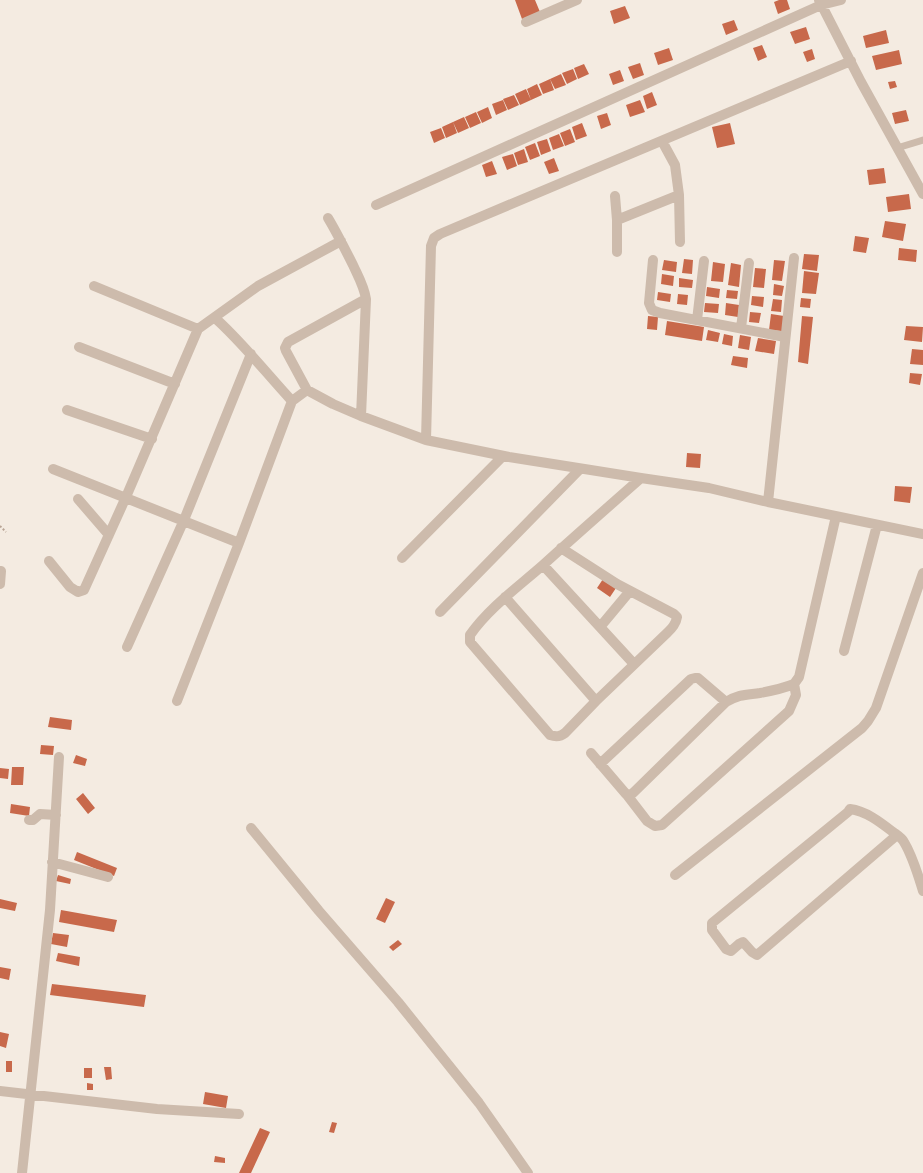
<svg xmlns="http://www.w3.org/2000/svg" width="923" height="1173" font-family="'Exo 2',sans-serif">
<style>
.building{fill:#c8694b}
.lines{fill:none;stroke-linecap:round;stroke-linejoin:round}
.path{stroke:#b9a596;stroke-width:2;stroke-dasharray:2 2;stroke-linecap:butt}
.lane{stroke:#cdbbac;stroke-width:7}
.street{stroke:#cdbbac;stroke-width:10}
</style>
<rect width="100%" height="100%" fill="#f4ebe1"/>
<!-- building -->
<path class="building" d="M515,0H535L540,12L522,19Z
M779,0H787L790,9L778,14L774,2Z
M625,6L630,18L614,24L610,11Z
M734,20L738,30L726,35L722,24Z
M806,27L810,39L795,44L790,32Z
M886,30L889,43L866,48L863,36Z
M762,45L767,57L758,61L753,48Z
M669,48L673,60L658,65L654,53Z
M812,49L815,59L807,62L803,52Z
M899,50L902,64L876,70L872,56Z
M640,63L644,75L633,79L628,67Z
M584,64L589,74L578,79L574,68Z
M573,69L577,79L567,84L562,73Z
M620,70L624,81L613,85L609,74Z
M561,74L566,85L555,89L550,79Z
M550,79L554,90L543,94L539,84Z
M895,81L897,87L890,89L888,82Z
M537,84L542,95L531,100L527,89Z
M526,89L531,100L520,105L515,94Z
M652,92L657,105L647,109L643,96Z
M514,95L519,105L508,110L503,99Z
M503,100L507,110L496,115L492,104Z
M640,100L645,112L630,117L626,105Z
M488,107L492,118L482,123L477,112Z
M906,110L909,121L895,124L892,113Z
M476,112L481,123L470,128L465,117Z
M607,113L611,125L601,129L597,116Z
M464,117L469,128L458,133L453,122Z
M453,122L457,133L446,138L442,127Z
M582,123L587,136L576,140L572,127Z
M730,123L735,144L717,148L712,127Z
M441,128L445,138L434,143L430,132Z
M570,129L575,142L565,146L560,133Z
M559,134L564,146L553,150L549,138Z
M547,139L551,151L541,155L537,142Z
M535,143L540,156L530,160L525,147Z
M524,149L528,162L518,165L514,153Z
M513,154L517,166L507,170L502,157Z
M554,158L559,171L549,174L544,162Z
M492,161L497,174L486,177L482,165Z
M884,168L886,183L869,185L867,170Z
M909,194L911,209L888,212L886,197Z
M885,221L906,224L903,241L882,237Z
M855,236L869,238L866,253L853,251Z
M899,248L917,250L916,262L898,260Z
M804,254L819,255L817,271L802,269Z
M684,259L693,260L692,274L682,273Z
M664,260L677,262L676,272L662,270Z
M774,260L785,261L782,281L772,280Z
M713,262L725,264L723,282L711,281Z
M731,263L741,265L739,287L728,285Z
M755,268L766,269L764,288L753,287Z
M804,271L819,273L816,294L802,293Z
M662,274L674,276L673,286L661,284Z
M679,278L693,280L692,288L679,287Z
M774,284L784,286L782,296L773,295Z
M707,287L720,289L719,298L706,296Z
M727,290L738,291L737,299L726,298Z
M658,292L671,294L670,302L657,300Z
M678,294L688,295L687,305L677,304Z
M752,296L764,297L763,307L751,305Z
M801,298L811,299L810,308L800,307Z
M773,299L782,300L781,312L771,311Z
M705,303L719,304L718,313L704,312Z
M726,303L739,305L738,317L725,315Z
M750,312L761,313L759,323L749,322Z
M771,314L784,316L782,331L769,330Z
M648,316L658,317L657,330L647,329Z
M802,316L813,317L808,364L798,362Z
M667,321L704,327L702,341L665,335Z
M906,326L923,327L922,342L904,340Z
M708,330L720,333L718,342L706,340Z
M724,334L733,336L732,346L722,344Z
M740,335L751,337L749,350L738,348Z
M758,338L776,341L774,354L755,351Z
M912,349L923,350V365L910,364Z
M733,356L748,358L747,368L731,365Z
M910,373L922,374L920,385L909,383Z
M687,453L701,454L700,468L686,467Z
M895,486L912,487L910,503L894,501Z
M603,579L616,588L610,597L597,588Z
M50,717L72,720L71,730L48,727Z
M41,745L54,746L53,755L40,754Z
M76,755L87,759L85,766L73,763Z
M12,767H24L23,785H11Z
M0,768L9,769L8,779L0,778Z
M83,793L95,808L88,814L76,799Z
M11,804L30,807L29,816L10,813Z
M77,852L117,868L114,876L74,860Z
M58,875L71,879L70,884L56,881Z
M386,898L395,902L385,923L376,919Z
M0,899L17,903L15,911L0,908Z
M61,910L117,920L114,932L59,922Z
M53,933L69,935L67,947L51,944Z
M398,940L402,944L393,951L389,947Z
M58,953L80,957L79,966L56,961Z
M0,967L11,969L9,980L0,978Z
M52,984L146,995L144,1007L50,995Z
M0,1032L9,1034L6,1048L0,1046Z
M6,1061H12V1072H6Z
M104,1067H111L112,1079L106,1080Z
M84,1068H92V1078H84Z
M87,1083L93,1084V1090H87Z
M205,1092L228,1096L226,1108L203,1104Z
M332,1122L337,1123L334,1133L329,1132Z
M260,1128L270,1132L251,1173H239Z
M215,1156L225,1158V1163L214,1162Z"/>
<g class="lines">
<!-- path -->
<path class="path" d="M0,526L6,532"/>
<!-- lane -->
<path class="lane" d="M897,148L923,140"/>
<!-- street -->
<path class="street" d="M819,0L861,82L923,194
M526,22L577,0
M662,141L675,165L679,195L680,242
M615,196L617,220L679,195
M376,205L821,5L841,0
M328,218C337,233 345,249 353,265C358,276 364,286 366,299L361,416
M617,220V252
M653,260L649,303L652,310L660,313L785,337
M94,286L198,329
M215,318C243,343 266,373 292,401
M697,320L704,261
M741,328L749,263
M79,347L175,384
M307,390L286,351L285,348L288,342L366,299
M67,410L152,439
M426,440L431,246L434,238L440,234L851,61
M53,469L239,543
M78,499L109,535
M768,502L794,258
M561,548L617,584L674,614L677,617C676,624 672,628 667,633L596,701L565,733C560,737 556,737 550,735L470,642V635C489,608 518,587 543,565C575,536 608,507 641,478
M402,558L503,456
M49,561L70,587L78,592L84,590L126,497L198,329L258,286L341,241
M543,565L634,664
M0,584L1,571
M505,597L596,701
M440,612L580,469
M600,627L630,591
M127,647L184,520L251,354
M844,651L877,525
M177,701L239,543L292,401L307,390L333,404L361,416L426,440L509,457L641,478L709,488L768,502L923,534
M591,753L626,794L630,795L633,793L726,702C740,694 745,695 760,693C771,691 784,688 794,684L799,677L836,516
M600,764L691,679L695,678H698L726,702
M627,795L647,821L655,826L662,825L789,711L796,695L794,684
M29,820H33L40,814L56,815
M251,828L319,911L398,1002L479,1103L528,1173
M897,835L757,955L752,952L743,942L739,944L731,951L726,949L712,930V923L848,812L850,809C866,811 880,822 893,832C897,835 902,838 904,842C913,857 918,875 923,891
M52,862L108,877
M675,875L862,728L868,721L876,708L923,573
M0,1091L157,1109L239,1114
M22,1173L50,910L59,757"/>
</g>
</svg>
